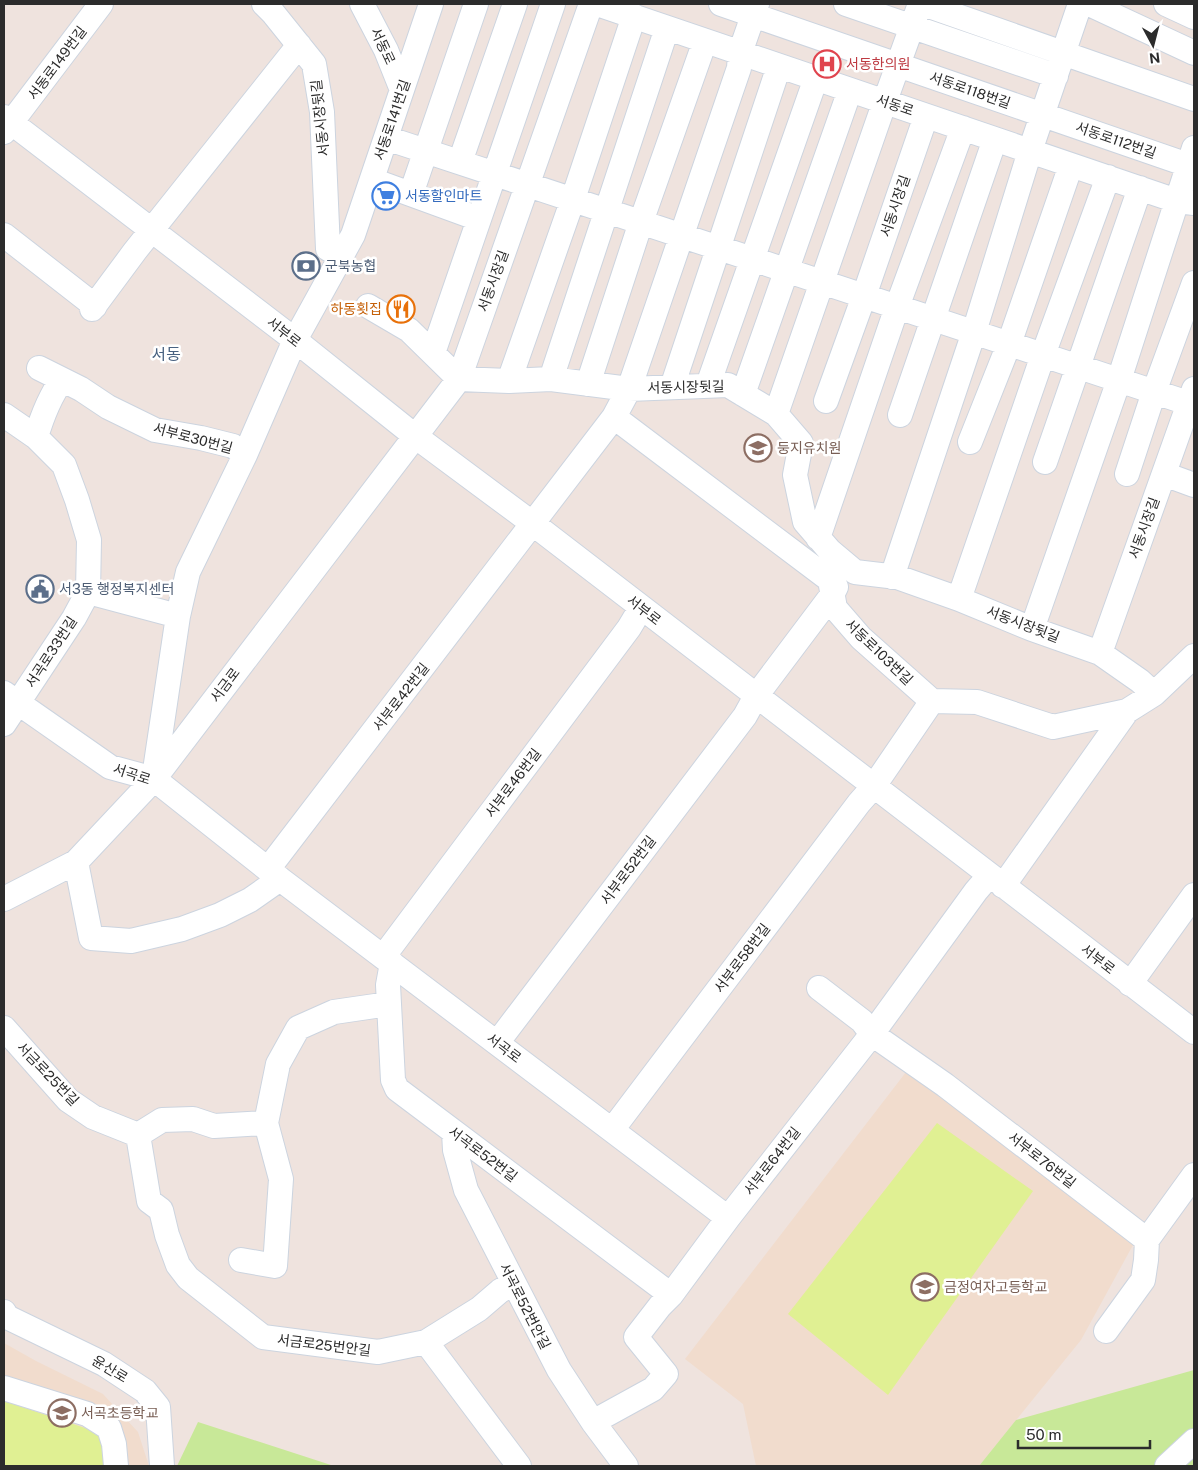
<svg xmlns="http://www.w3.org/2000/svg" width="1198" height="1470" font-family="'Public Sans','Noto Sans KR',sans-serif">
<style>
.education{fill:#f1dccd}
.green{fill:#c8e898}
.pitch{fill:#e0f093}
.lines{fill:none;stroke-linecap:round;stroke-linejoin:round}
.minor-casing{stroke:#ccd4df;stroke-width:26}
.minor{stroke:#fff;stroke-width:24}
.labels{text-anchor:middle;stroke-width:5;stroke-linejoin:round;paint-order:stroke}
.street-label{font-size:14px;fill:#2c2c2c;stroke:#fff}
.health-label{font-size:14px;fill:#be3a42;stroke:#fff;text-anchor:start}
.shop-label{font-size:14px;fill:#366cbe;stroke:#fff;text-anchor:start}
.service-label{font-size:14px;fill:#4e5e75;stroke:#fff;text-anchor:start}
.food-label{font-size:14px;fill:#c56008;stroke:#fff;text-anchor:end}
.education-label{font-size:14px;fill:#785e54;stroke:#fff;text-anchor:start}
.quarter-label{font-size:16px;fill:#496281;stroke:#fff}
</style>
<rect width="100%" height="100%" fill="#efe3de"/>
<!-- education -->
<path class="education" d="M913,1063L1139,1234L1081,1340L979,1466H756L743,1404L685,1359Z
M4,1343L36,1361L103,1394L138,1432L149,1466H4Z"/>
<!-- green -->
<path class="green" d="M1194,1370V1466H979L1016,1420Z
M198,1422L334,1466H177Z"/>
<!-- pitch -->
<path class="pitch" d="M937,1123L1033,1191L888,1395L788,1314Z
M4,1401L103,1434L109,1466H4Z"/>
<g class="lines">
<!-- minor casing -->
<g class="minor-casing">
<path id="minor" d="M264,4L273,13L314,64L322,112L328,249
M362,4L386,50L402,90
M597,4L1177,201L1194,203
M721,4L1194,167
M846,4L1056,76
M923,4L1194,99
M1089,4L1194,53
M1166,4L1194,17
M4,117L295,340L415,436L532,523L1194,1032
M4,132L101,4
M386,138L1194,405
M460,162L515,4
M372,180L479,219
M411,194L476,4
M4,235L95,306
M368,306L409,330L459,379L509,381L551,379L629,389L728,385L776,414L801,443L795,475L805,522L830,551L855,572L897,577L959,599L1032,629L1100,653L1140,681L1154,694
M92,309L135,251L299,45
M433,353L553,4
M39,368L81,389L108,407L155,430L201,438L233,446L245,455
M551,379L667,28
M509,381L573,199L634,16
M588,384L641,222L705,41
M708,385L816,78
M672,387L779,66
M743,394L850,90
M826,401L864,296L926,116
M776,414L885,101L920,4
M4,415L36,437L64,465L77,500L89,540L88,592L74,618L4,724
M900,415L995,139
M614,417L830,580L835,608L861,638L932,701L977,702L1053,727L1127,711L1154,694L1194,656
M36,437C42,417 50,396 62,380
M970,442L1009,344L1071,165
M1045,462L1140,188
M1127,474L1154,392L1194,283
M1164,474L1194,485
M818,538L897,307L963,128
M892,577L974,332L1030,151L1080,4
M88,592L178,616
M959,599L1043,355L1108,177
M1032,629L1119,380L1194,148
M1100,653L1194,389
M4,693L110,767L154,779L280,879L728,1218
M154,777L178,616L188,572L245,455L295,340L353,235L431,4
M76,862L91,938L131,941L182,929L220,915L250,900L280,879
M268,869L614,417L629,389L739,68L740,53L757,4
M1003,886L1127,711
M4,899L76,862L154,779L459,379L591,4
M383,957L629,628L641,608
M392,963L388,985L393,1080L397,1089L671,1295
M1130,984L1194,895
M819,988L862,1021L872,1034L945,1085L1147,1240
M4,1028L68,1100L93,1117L138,1135L162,1120L193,1119L214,1126L266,1123L281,1179L275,1266L241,1260
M497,1043L745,716L756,696L832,595L836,587
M266,1123L278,1064L298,1028L334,1012L389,1004
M612,1130L859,803L874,786L932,701
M454,1132L455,1150L466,1190L514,1283L559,1370L593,1422L626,1466
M138,1135L149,1201L161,1210L167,1235L178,1265L188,1278L263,1337L378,1352L426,1342L479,1309L500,1291L514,1283
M1147,1240L1194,1175
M4,1312L7,1317L104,1364L145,1391L158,1407L162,1466
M1106,1331L1143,1280L1146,1260L1147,1240
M426,1342L519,1466
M4,1388L87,1414L109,1428L114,1444L116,1466
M593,1422L653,1389L666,1374L636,1337L660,1306L671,1295L728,1218L872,1034L976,891L989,876
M1167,1466L1194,1441"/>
</g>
<!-- minor -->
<use href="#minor" class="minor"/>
</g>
<!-- icons -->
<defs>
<g id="hospital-ring" transform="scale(1.4375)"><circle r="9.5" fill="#fff" stroke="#e0444e" stroke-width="1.5"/><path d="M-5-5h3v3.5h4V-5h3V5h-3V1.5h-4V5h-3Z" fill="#e0444e"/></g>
<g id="supermarket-ring" transform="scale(1.4375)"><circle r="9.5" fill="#fff" stroke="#3f7fe0" stroke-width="1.5"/><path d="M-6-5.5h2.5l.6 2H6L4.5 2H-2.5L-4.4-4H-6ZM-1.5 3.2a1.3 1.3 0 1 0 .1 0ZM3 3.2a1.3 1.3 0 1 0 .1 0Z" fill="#3f7fe0"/></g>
<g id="bank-ring" transform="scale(1.4375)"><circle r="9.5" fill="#fff" stroke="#5c6f8a" stroke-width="1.5"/><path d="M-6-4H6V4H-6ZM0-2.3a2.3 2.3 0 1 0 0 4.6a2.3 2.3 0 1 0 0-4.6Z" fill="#5c6f8a"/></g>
<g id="restaurant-ring" transform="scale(1.4375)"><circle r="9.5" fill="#fff" stroke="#e8710a" stroke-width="1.5"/><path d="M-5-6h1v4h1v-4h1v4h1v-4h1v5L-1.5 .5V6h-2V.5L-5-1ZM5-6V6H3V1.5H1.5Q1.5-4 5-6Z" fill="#e8710a"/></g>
<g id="school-ring" transform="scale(1.4375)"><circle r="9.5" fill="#fff" stroke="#8d6e63" stroke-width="1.5"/><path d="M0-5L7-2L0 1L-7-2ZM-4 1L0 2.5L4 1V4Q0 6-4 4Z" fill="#8d6e63"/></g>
<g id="civic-ring" transform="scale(1.4375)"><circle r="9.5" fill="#fff" stroke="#5c6f8a" stroke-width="1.5"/><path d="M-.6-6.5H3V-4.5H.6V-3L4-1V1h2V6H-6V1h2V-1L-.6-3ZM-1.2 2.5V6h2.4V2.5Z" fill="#5c6f8a"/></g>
</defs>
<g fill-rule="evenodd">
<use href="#hospital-ring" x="827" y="64"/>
<use href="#supermarket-ring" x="386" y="196"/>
<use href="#bank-ring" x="306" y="266"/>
<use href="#restaurant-ring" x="401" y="309"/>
<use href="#school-ring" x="758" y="448"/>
<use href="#civic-ring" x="40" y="589"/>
<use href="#school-ring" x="925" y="1287"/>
<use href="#school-ring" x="62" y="1413"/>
</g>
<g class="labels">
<!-- street labels -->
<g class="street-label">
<text transform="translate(383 46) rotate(65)" y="5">서동로</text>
<text transform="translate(57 63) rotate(-53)" y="5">서동로149번길</text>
<text transform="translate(970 90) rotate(19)" y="5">서동로118번길</text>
<text transform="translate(895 105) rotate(19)" y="5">서동로</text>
<text transform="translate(320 118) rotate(-96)" y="5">서동시장뒷길</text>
<text transform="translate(392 120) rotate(-71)" y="5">서동로141번길</text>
<text transform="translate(1116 140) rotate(19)" y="5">서동로112번길</text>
<text transform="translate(895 206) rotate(-71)" y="5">서동시장길</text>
<text transform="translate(493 281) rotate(-70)" y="5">서동시장길</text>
<text transform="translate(284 332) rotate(38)" y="5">서부로</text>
<text transform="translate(686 387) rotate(-1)" y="5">서동시장뒷길</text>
<text transform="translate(193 438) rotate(15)" y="5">서부로30번길</text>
<text transform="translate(1144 528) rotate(-70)" y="5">서동시장길</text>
<text transform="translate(644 610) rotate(38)" y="5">서부로</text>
<text transform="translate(1023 624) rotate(21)" y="5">서동시장뒷길</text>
<text transform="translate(51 652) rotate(-57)" y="5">서곡로33번길</text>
<text transform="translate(879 652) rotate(44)" y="5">서동로103번길</text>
<text transform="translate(225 685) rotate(-53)" y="5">서금로</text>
<text transform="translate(401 697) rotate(-52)" y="5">서부로42번길</text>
<text transform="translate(132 774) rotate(18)" y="5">서곡로</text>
<text transform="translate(513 783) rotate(-53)" y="5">서부로46번길</text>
<text transform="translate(628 870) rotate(-53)" y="5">서부로52번길</text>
<text transform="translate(742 958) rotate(-53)" y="5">서부로58번길</text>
<text transform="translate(1098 959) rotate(38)" y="5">서부로</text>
<text transform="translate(504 1048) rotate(37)" y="5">서곡로</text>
<text transform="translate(48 1074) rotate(46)" y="5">서금로25번길</text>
<text transform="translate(483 1154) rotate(37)" y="5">서곡로52번길</text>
<text transform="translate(1042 1160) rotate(38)" y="5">서부로76번길</text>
<text transform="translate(772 1161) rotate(-52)" y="5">서부로64번길</text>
<text transform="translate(525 1306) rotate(63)" y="5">서곡로52번안길</text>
<text transform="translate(324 1345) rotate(7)" y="5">서금로25번안길</text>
<text transform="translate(110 1369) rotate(31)" y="5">윤산로</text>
</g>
<!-- health labels -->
<g class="health-label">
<text x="846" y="69">서동한의원</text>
</g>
<!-- shop labels -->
<g class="shop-label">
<text x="405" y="201">서동할인마트</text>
</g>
<!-- service labels -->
<g class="service-label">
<text x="325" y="271">군북농협</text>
<text x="59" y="594">서3동 행정복지센터</text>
</g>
<!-- food labels -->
<g class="food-label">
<text x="382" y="314">하동횟집</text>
</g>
<!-- education labels -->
<g class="education-label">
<text x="777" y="453">둥지유치원</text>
<text x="944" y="1292">금정여자고등학교</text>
<text x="81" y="1418">서곡초등학교</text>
</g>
<!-- quarter labels -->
<g class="quarter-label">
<text x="166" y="360">서동</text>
</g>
</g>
<!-- border -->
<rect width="1198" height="1470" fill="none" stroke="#2c2c2c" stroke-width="10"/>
<!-- north arrow -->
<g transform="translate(1153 45) rotate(173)" stroke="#ffffff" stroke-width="4" paint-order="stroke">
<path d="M0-4L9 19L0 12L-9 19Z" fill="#2c2c2c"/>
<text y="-8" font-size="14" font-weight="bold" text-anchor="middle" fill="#2c2c2c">N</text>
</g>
<!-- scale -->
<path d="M1018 1440v8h132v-8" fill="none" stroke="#2c2c2c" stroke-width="2.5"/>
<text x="1026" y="1440" font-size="15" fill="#2c2c2c" stroke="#ffffff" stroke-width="4" paint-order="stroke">50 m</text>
</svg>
